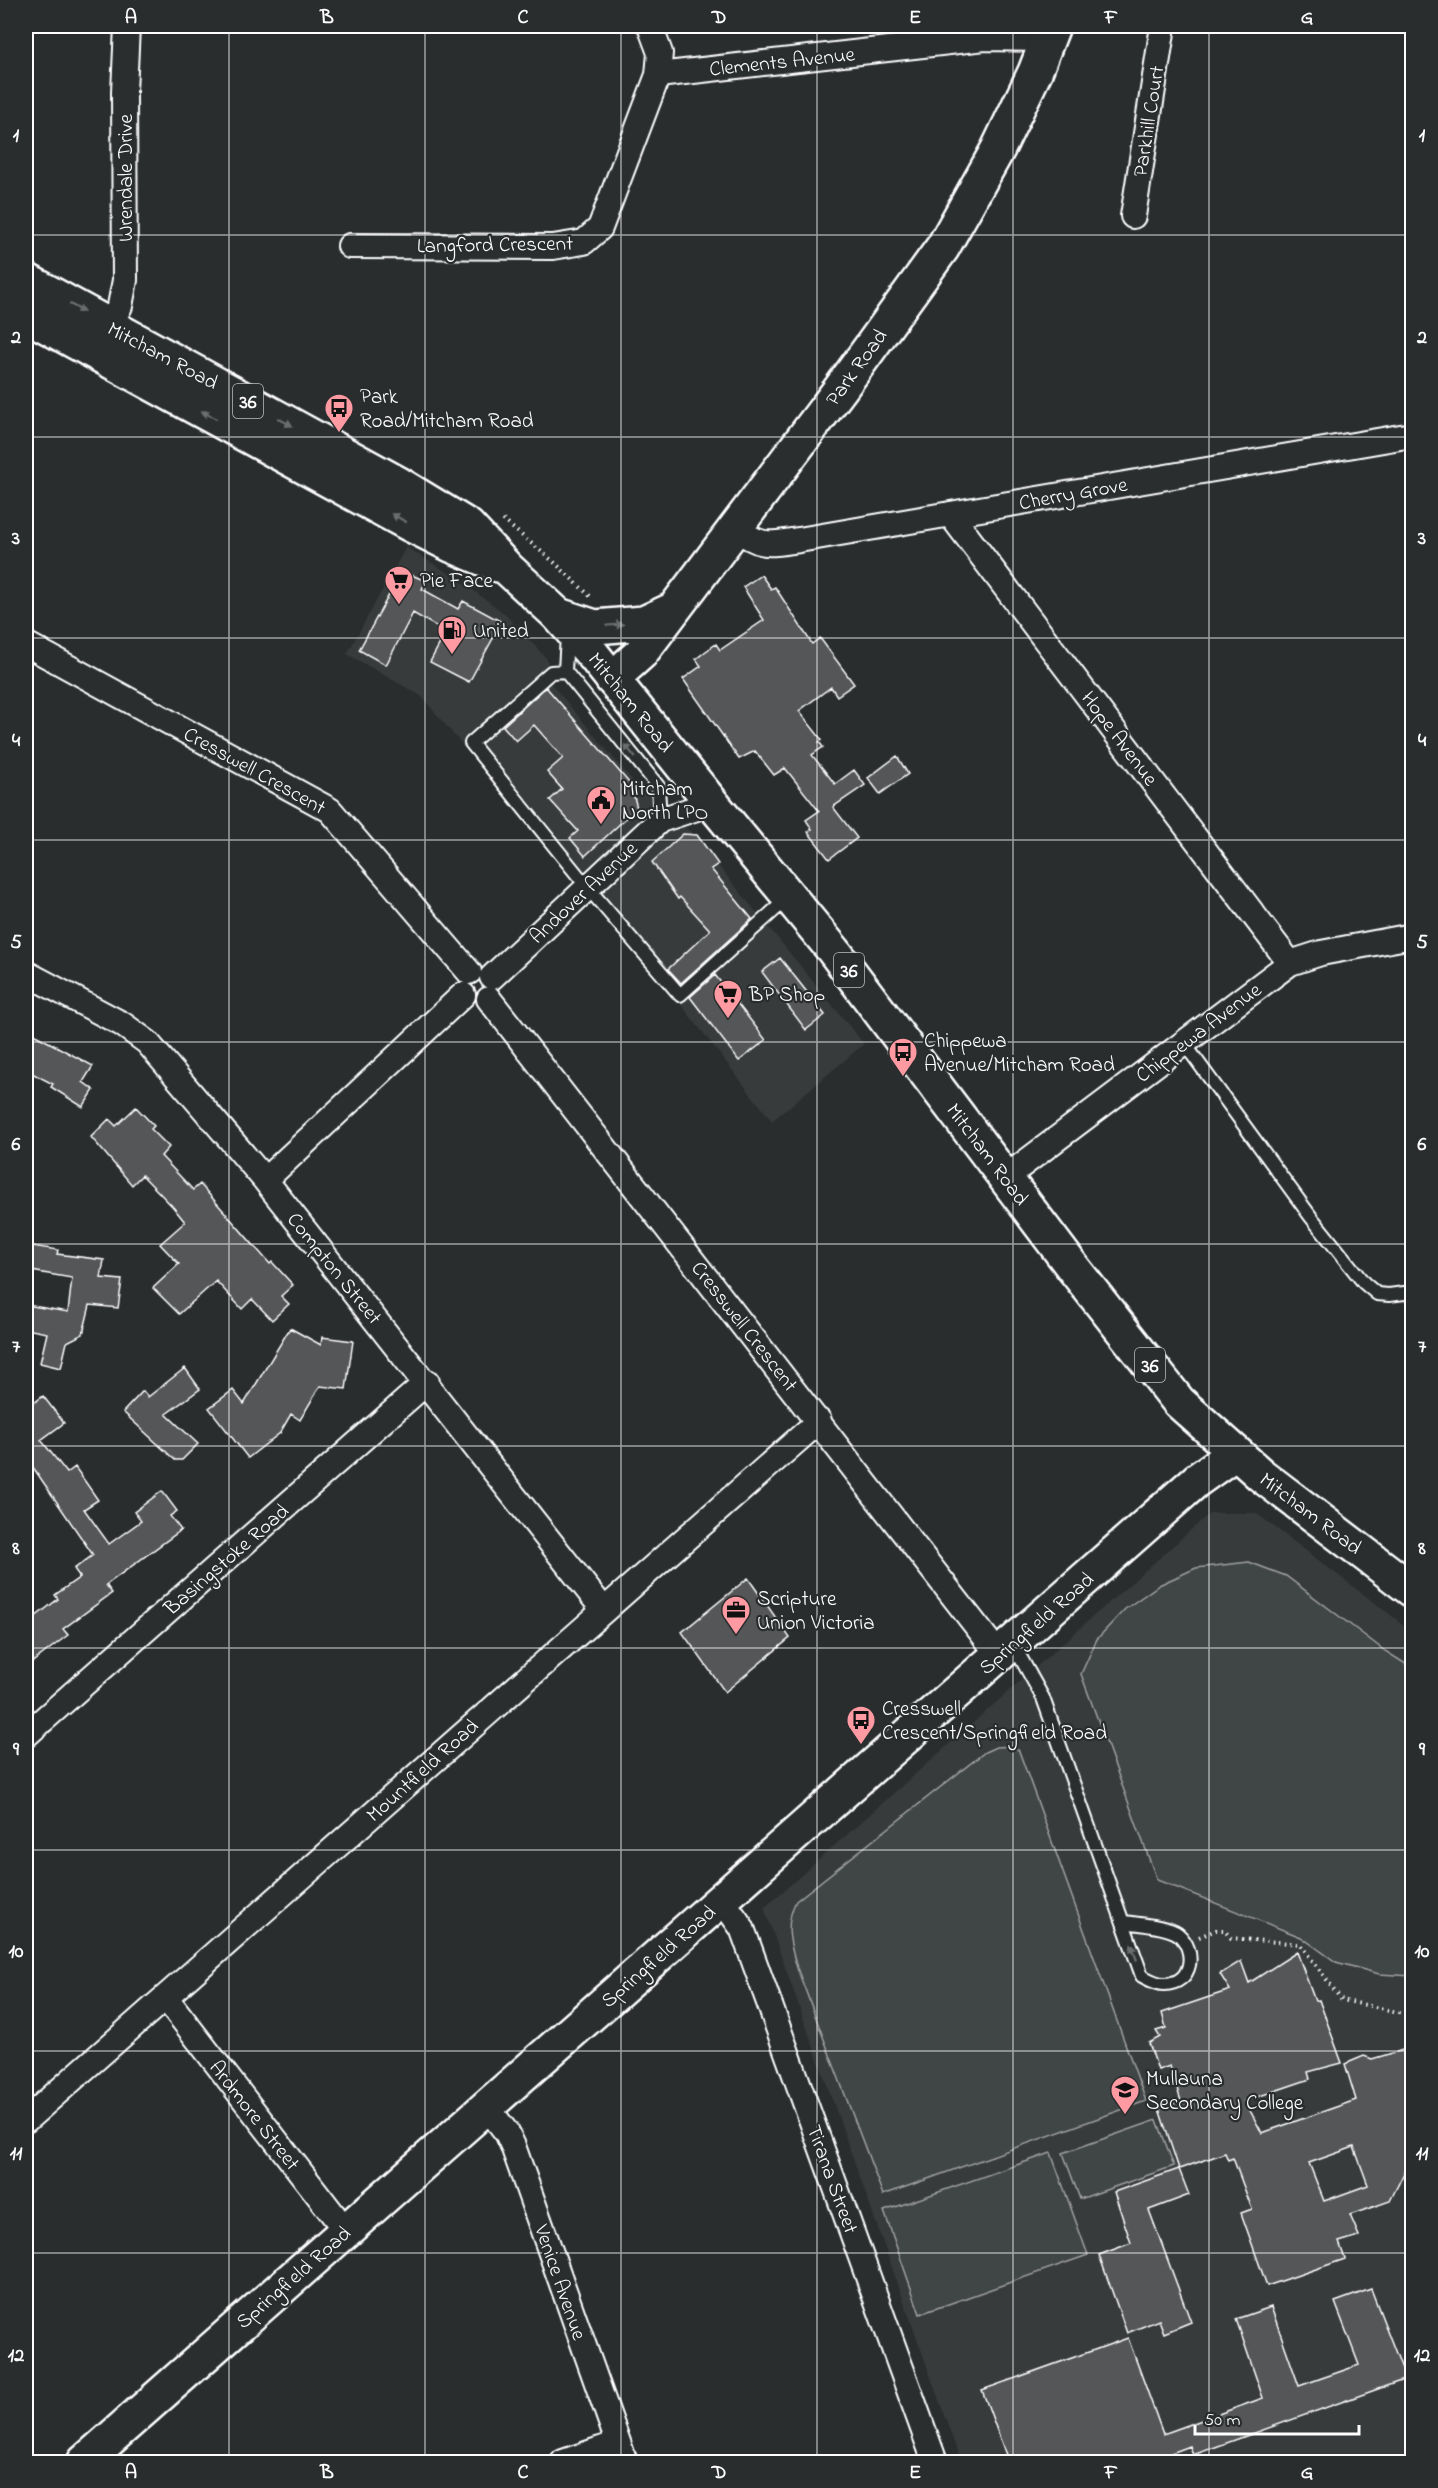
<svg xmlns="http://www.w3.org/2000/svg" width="1438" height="2488" font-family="'Indie Flower',sans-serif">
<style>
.built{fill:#373a3b}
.green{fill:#414445;stroke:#a0a2a2;stroke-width:1.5}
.building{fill:#555758;stroke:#fff;stroke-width:1.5;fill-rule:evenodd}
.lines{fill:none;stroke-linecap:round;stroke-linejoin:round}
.lane-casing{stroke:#fff;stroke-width:16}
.street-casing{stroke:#fff;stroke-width:28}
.secondary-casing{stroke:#fff;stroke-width:38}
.primary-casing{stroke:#fff;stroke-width:38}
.path{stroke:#fff;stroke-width:4;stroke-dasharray:1.5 4.5;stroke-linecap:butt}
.lane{stroke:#2a2d2e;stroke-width:12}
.street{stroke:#2a2d2e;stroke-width:24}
.secondary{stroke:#2a2d2e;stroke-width:33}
.primary{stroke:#2a2d2e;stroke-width:33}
.oneway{fill:#6a6c6d}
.grid{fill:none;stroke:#fff;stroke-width:1.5;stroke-opacity:0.55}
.labels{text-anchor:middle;stroke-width:4.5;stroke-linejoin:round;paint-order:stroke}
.shield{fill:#2a2d2e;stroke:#bfc0c0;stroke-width:1.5}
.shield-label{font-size:20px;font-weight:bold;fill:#fff}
.street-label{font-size:21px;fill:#fff;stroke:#2a2d2e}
.poi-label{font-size:21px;fill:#fff;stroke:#2a2d2e;text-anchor:start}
.neatline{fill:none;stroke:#fff;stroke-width:2}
.grid-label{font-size:20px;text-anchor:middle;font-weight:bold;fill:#fff}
</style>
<rect width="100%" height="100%" fill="#2a2d2e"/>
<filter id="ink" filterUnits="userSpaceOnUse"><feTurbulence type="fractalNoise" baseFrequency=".0167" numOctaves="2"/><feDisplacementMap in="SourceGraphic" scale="12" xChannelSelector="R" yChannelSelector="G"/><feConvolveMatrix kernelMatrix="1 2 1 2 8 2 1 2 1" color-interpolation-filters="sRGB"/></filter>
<g filter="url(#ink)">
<!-- built -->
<path class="built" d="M406,547L458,579L504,613L547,659L549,681L638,787L692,833L864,1044L772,1121L679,1002L421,696L347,654Z
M1210,1513H1256L1412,1631V2462H961L764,1908Z"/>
<!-- green -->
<path class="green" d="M1249,1562L1286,1576L1385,1651L1412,1668V1976L1379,1974L1336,1962L1301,1937L1157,1880L1081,1674L1097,1639L1125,1609L1159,1585L1196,1568Z
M1013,1746L1019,1751L1146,2101L883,2195L797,1968C790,1944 784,1924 796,1901L985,1752L996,1747Z
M1157,2120L1174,2166L1080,2199L1063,2153Z
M1051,2153L1088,2255L920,2314L884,2211Z"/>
<!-- building -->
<path class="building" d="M402,571L426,581L422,589L458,609L463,601L502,622L469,682L430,662L446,632L413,613L386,665L359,650Z
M761,575L771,589L775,587L812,644L820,638L854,684L837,696L831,687L799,711L822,740L819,742L823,747L812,755L835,784L854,770L865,785L833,807L857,838L829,859L808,832L812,829L806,820L819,811L785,768L774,775L755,751L739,759L683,679L701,666L696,659L706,651L716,644L720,650L764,620L743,587Z
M546,687L631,785L637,808L585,856L570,838L578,831L550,800L562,789L547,772L563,758L534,725L516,741L503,726Z
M897,756L908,774L880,794L868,778Z
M683,834L697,835L718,864L711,869L752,919L681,983L668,969L710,930L680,897L678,899L652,862Z
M780,958L825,1015L806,1030L762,972Z
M715,975L766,1040L739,1061L690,997Z
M26,1030L93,1066L83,1082L94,1090L83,1107L51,1087L53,1084L26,1070Z
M136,1107L154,1126L151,1129L169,1147L161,1156L193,1190L200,1184L270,1264L272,1262L293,1285L281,1296L289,1304L272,1320L252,1299L242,1309L216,1281L179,1314L153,1288L179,1264L160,1244L185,1222L173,1207L142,1175L132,1185L91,1137L109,1119L116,1126Z
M26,1245L58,1250L57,1254L104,1260L101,1278L122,1280L118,1308L90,1305L83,1334L67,1342L61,1368L40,1363L47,1333L26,1329V1305L68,1312L72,1278L26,1270Z
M290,1328L321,1345L322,1337L353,1341L346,1389L320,1386L300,1420L291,1414L280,1433L248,1458L209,1408L233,1390L244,1404Z
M185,1368L200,1389L166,1414L198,1444L182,1460H175L123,1412L143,1391L148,1397Z
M43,1396L64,1423L41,1440L67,1473L75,1467L98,1500L84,1509L109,1544L141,1521L134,1512L162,1491L177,1511L170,1516L181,1530L106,1585L112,1593L63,1629L68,1635L26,1667V1624L58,1599L55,1595L80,1577L74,1569L93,1555L26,1457V1409Z
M748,1578L790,1638L725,1692L682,1632Z
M1297,1952L1315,2001L1319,2000L1342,2063L1308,2072L1310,2079L1245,2101L1262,2133L1356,2100L1345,2064L1364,2056L1372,2059L1413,2047V2149L1406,2152L1410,2161L1390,2201L1350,2215L1359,2236L1339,2242L1345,2259L1267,2286L1241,2213L1252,2209L1233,2158L1228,2160L1225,2153L1179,2169L1159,2109L1181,2101L1170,2066L1158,2070L1149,2043L1160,2037L1156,2031L1166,2028L1162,2013L1230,1990L1220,1974L1241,1961L1249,1983ZM1354,2147L1368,2185L1324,2201L1309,2163Z
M1179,2169L1189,2195L1149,2210L1191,2322L1164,2333L1159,2320L1127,2333L1099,2255L1131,2243L1114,2192Z
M1371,2289L1406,2379L1193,2455L1190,2446L1145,2463H1009L982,2390L1128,2338L1163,2434L1263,2398L1236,2319L1271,2307L1299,2386L1359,2365L1335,2302Z"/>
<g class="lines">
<!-- lane casing -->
<g class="lane-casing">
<path id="lane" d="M567,635L565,671L658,786L660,820
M565,671L551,672L471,743L588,888L680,995L789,897
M1184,1043L1311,1217L1364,1283L1377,1294L1389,1295L1412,1292
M1013,1644L1043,1698L1142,1976C1148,1979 1156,1984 1164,1984C1193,1984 1197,1950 1178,1934C1167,1926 1137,1924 1124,1922"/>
</g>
<!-- street casing -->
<g class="street-casing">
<path id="street" d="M658,75L985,38L1049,39
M1133,216L1163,26
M350,246L553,247L584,242L600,228L658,75L660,53L650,26
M109,326L120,306L125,280L124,92L127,26
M950,514L1290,963
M736,529C764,548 767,544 799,540L1412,435
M26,644L330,810L469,972
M26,973L122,1024L147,1042L265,1180L603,1609
M492,977L660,820L712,803
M489,999L999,1655
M1006,1177L1290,963L1321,953L1412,936
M265,1180L463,995
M26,1735L427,1382
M722,1900L742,1928L935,2462
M166,1998L346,2231
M487,2107L507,2133L513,2146L625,2462
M26,2120L819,1421
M563,2462L618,2443"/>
</g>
<!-- secondary casing -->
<g class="secondary-casing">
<path id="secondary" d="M558,615L595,627L644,623L674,609
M612,679L641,653L841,388L943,247L998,149L1035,72L1053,26
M84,2462L1197,1480L1235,1453"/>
</g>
<!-- primary casing -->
<g class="primary-casing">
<path id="primary" d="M26,280L399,484L468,526L508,569L558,615L594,656L712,803L834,951L1074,1269L1179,1402L1261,1475L1412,1590
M26,315L411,525L451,545L498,565"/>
</g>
<!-- path -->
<path class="path" d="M503,520L554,562L590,596
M1199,1937L1216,1930H1224L1231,1938L1300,1944L1342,2000L1412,2015"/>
<!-- lane -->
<use href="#lane" class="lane"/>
<!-- street -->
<use href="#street" class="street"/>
<!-- secondary -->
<use href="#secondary" class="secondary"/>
<!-- primary -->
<use href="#primary" class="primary"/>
</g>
<!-- one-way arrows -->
<defs><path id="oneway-solid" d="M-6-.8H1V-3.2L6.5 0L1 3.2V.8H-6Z" transform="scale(1.5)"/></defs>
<g class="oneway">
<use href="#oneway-solid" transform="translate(77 308) rotate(29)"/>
<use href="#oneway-solid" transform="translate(209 415) rotate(-152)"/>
<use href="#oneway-solid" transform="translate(285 422) rotate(28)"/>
<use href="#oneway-solid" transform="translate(399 518) rotate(-151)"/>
<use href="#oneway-solid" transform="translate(615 625) rotate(-4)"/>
<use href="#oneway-solid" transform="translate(630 751) rotate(-129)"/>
<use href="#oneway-solid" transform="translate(1134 1952) rotate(-109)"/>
</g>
</g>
<!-- grid -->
<path class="grid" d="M229,26V2462M425,26V2462M621,26V2462M817,26V2462M1013,26V2462M1209,26V2462M26,235H1412M26,437H1412M26,638H1412M26,840H1412M26,1042H1412M26,1244H1412M26,1446H1412M26,1648H1412M26,1850H1412M26,2051H1412M26,2253H1412"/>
<!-- icons -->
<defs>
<g id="bus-pin" transform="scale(1.5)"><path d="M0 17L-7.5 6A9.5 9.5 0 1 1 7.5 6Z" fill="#ff9aa2" stroke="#2a2d2e"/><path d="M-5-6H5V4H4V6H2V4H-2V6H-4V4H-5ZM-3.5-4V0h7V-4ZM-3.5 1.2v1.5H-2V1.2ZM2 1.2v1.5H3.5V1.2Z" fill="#111"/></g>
<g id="supermarket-pin" transform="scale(1.5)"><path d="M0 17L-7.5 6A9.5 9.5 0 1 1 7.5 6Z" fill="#ff9aa2" stroke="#2a2d2e"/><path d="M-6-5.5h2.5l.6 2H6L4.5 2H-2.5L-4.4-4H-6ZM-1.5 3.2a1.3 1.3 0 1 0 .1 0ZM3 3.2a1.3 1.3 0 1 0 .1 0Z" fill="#111"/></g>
<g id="fuel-pin" transform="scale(1.5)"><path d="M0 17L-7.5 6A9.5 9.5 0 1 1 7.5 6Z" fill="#ff9aa2" stroke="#2a2d2e"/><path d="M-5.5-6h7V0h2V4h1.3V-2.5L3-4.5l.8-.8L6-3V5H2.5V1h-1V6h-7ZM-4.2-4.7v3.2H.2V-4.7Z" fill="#111"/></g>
<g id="civic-pin" transform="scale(1.5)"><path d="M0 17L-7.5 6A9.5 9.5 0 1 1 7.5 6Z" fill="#ff9aa2" stroke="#2a2d2e"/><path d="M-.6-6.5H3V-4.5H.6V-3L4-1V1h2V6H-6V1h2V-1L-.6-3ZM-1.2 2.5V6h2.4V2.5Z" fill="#111"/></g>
<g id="office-pin" transform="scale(1.5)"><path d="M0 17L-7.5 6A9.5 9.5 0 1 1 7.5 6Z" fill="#ff9aa2" stroke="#2a2d2e"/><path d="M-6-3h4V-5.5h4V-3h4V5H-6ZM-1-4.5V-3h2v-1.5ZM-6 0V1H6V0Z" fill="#111"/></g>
<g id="school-pin" transform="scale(1.5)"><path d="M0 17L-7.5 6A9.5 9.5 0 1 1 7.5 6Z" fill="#ff9aa2" stroke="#2a2d2e"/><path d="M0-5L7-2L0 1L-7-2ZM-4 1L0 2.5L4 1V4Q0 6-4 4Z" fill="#111"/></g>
</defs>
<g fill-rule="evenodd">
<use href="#bus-pin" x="339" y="408"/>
<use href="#supermarket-pin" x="399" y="580"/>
<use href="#fuel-pin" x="452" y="630"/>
<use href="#civic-pin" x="601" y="800"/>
<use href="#supermarket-pin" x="728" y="994"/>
<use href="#bus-pin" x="903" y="1052"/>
<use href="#office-pin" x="736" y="1610"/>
<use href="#bus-pin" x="861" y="1720"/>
<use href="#school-pin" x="1125" y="2090"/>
</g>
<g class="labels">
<!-- shield labels -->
<g class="shield">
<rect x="233" y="384" width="30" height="34" rx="4.5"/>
<rect x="834" y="953" width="30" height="34" rx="4.5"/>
<rect x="1135" y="1348" width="30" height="34" rx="4.5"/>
</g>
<g class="shield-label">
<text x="248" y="408">36</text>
<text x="849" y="977">36</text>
<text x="1150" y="1372">36</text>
</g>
<!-- street labels -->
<g class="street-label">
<text transform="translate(782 61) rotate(-6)" y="7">Clements Avenue</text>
<text transform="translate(1148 121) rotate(-81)" y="7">Parkhill Court</text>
<text transform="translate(125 178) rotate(-90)" y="7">Wrendale Drive</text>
<text transform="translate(495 244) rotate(-1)" y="7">Langford Crescent</text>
<text transform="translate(163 355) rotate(28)" y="7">Mitcham Road</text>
<text transform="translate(856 367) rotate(-54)" y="7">Park Road</text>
<text transform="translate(1073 493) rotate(-10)" y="7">Cherry Grove</text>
<text transform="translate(631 702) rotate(51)" y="7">Mitcham Road</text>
<text transform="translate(1120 738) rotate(53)" y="7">Hope Avenue</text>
<text transform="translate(255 770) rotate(29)" y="7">Cresswell Crescent</text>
<text transform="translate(583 892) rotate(-43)" y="7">Andover Avenue</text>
<text transform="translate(1198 1032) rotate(-37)" y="7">Chippewa Avenue</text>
<text transform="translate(988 1154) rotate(53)" y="7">Mitcham Road</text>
<text transform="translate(335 1268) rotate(51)" y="7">Compton Street</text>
<text transform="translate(745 1326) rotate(52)" y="7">Cresswell Crescent</text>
<text transform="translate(1311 1513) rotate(37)" y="7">Mitcham Road</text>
<text transform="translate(226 1559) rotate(-41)" y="7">Basingstoke Road</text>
<text transform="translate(1036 1623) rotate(-41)" y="7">Springfield Road</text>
<text transform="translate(422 1770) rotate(-42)" y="7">Mountfield Road</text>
<text transform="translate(658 1956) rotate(-41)" y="7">Springfield Road</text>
<text transform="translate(255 2115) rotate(52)" y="7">Ardmore Street</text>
<text transform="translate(833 2179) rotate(70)" y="7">Tirana Street</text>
<text transform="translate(293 2277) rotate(-41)" y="7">Springfield Road</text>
<text transform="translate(561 2282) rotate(71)" y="7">Venice Avenue</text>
</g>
<!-- poi labels -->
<g class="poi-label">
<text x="360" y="403">Park<tspan x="360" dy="24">Road/Mitcham Road</tspan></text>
<text x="420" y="587">Pie Face</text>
<text x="473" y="637">United</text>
<text x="622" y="795">Mitcham<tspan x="622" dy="24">North LPO</tspan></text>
<text x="749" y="1001">BP Shop</text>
<text x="924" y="1047">Chippewa<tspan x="924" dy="24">Avenue/Mitcham Road</tspan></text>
<text x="757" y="1605">Scripture<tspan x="757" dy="24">Union Victoria</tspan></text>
<text x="882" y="1715">Cresswell<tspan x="882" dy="24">Crescent/Springfield Road</tspan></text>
<text x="1146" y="2085">Mullauna<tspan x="1146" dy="24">Secondary College</tspan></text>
</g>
</g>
<!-- margin -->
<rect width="1438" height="2488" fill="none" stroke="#2a2d2e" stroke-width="66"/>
<!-- scale -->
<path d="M1195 2425v9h164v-9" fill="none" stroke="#ffffff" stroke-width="3"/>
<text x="1204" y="2425" font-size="18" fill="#ffffff" stroke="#2a2d2e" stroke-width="4.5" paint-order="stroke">50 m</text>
<rect x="33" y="33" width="1372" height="2422" class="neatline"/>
<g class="grid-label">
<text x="131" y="23">A</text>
<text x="327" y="23">B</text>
<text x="523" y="23">C</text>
<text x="719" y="23">D</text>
<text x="915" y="23">E</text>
<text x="1111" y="23">F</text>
<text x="1307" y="23">G</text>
<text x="16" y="141">1</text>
<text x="1422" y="141">1</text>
<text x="16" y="343">2</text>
<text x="1422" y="343">2</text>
<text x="16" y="544">3</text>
<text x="1422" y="544">3</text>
<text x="16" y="746">4</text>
<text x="1422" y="746">4</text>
<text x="16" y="948">5</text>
<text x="1422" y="948">5</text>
<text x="16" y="1150">6</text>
<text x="1422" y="1150">6</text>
<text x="16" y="1352">7</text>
<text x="1422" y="1352">7</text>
<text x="16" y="1554">8</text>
<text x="1422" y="1554">8</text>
<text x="16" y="1755">9</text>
<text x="1422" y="1755">9</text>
<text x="16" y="1957">10</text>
<text x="1422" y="1957">10</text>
<text x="16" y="2159">11</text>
<text x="1422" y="2159">11</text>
<text x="16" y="2361">12</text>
<text x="1422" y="2361">12</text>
<text x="131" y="2478">A</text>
<text x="327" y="2478">B</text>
<text x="523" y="2478">C</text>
<text x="719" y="2478">D</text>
<text x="915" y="2478">E</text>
<text x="1111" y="2478">F</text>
<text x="1307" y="2478">G</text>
</g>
</svg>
